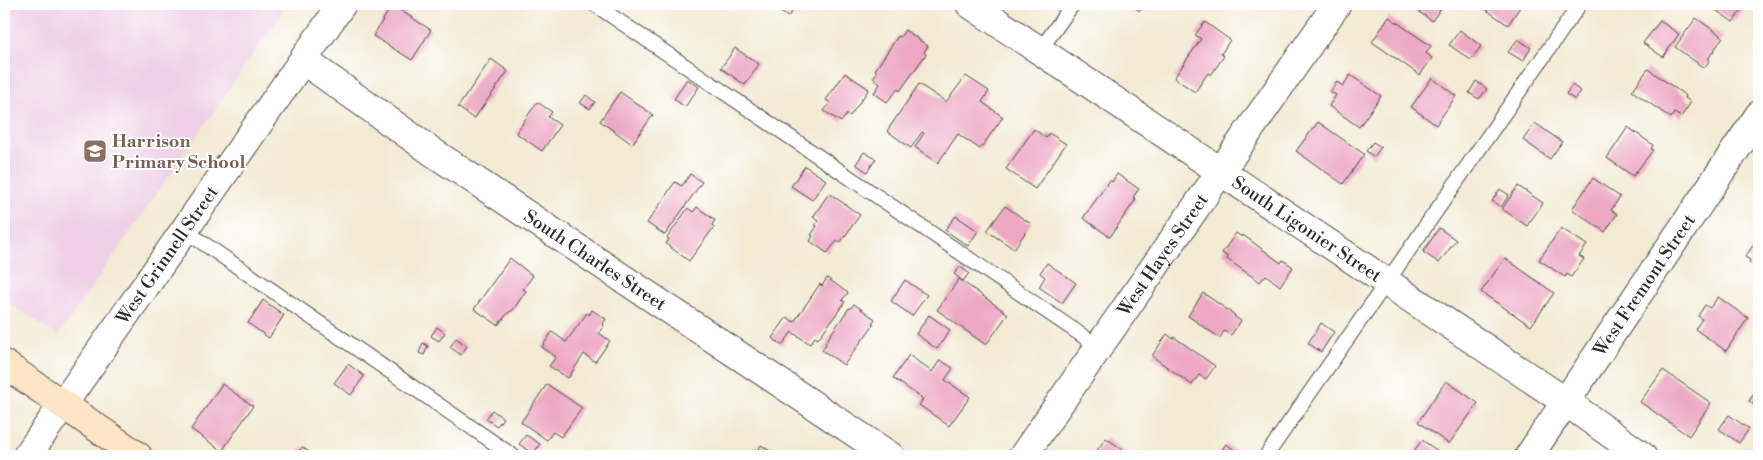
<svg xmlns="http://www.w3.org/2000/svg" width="1763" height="460" font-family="'Libre Bodoni',serif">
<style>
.built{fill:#efd0e6}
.building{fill:#eda9c4}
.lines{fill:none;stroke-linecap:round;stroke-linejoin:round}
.lane-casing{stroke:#494844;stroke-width:16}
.street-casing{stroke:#494844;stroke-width:30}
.secondary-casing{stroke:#494844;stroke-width:30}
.lane{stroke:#fff;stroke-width:14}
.street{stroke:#fff;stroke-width:28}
.secondary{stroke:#fde5c5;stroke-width:28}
.labels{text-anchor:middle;stroke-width:4;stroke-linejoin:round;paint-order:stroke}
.education-label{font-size:18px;font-weight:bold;fill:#785e54;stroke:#fff;text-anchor:start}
.street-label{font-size:18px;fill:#2b2b2b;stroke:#fff}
</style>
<rect width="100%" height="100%" fill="#fff"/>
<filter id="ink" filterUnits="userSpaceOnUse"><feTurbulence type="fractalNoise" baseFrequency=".02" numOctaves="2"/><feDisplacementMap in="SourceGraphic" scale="10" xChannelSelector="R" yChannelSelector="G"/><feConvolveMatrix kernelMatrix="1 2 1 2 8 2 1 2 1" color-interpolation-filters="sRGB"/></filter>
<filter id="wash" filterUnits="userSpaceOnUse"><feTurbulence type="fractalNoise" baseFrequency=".0096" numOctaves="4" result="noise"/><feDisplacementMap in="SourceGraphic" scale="20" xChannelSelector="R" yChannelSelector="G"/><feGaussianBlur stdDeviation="1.12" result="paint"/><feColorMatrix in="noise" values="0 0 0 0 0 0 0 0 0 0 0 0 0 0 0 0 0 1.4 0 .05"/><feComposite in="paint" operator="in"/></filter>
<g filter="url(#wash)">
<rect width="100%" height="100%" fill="#f3ead4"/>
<!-- built -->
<path class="built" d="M4,4H288L58,336L4,299Z"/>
<g id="blocks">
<!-- building -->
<path class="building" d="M769,4H798L788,17Z
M1134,4H1145L1140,11L1132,6Z
M1408,4H1444L1432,21Z
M1484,4H1522L1508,25L1482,7Z
M1707,4H1746L1733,22Z
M392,5L431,30L412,60L373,36Z
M1389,17L1431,46L1426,53L1432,58L1420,75L1372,42Z
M1696,18L1723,37L1708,59L1710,60L1704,68L1675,47Z
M1660,21L1679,34L1663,57L1643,43Z
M1205,22L1230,40L1221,54L1224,56L1211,75L1208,73L1195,92L1174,78L1201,39L1195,35Z
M905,30L928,46L924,52L926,54L900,91L898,89L887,102L874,93L880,84L873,78L877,72L875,70L898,36L900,37Z
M1460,30L1481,46L1471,60L1449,45Z
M1518,39L1531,48L1523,61L1508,52Z
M735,48L759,64L745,85L721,68Z
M491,59L508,71L474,119L458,107Z
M1648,69L1686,96L1685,98L1691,102L1681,117L1674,113L1671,118L1632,91Z
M845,73L869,89L850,116L847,114L841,122L824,111L830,103L826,100Z
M1350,75L1381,96L1359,127L1329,106L1336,95L1330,92L1337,82L1343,86Z
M966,76L989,91L982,102L1003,117L980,149L958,134L938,163L915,147L924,133L922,132L911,148L887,131L919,84L946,102Z
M1432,78L1456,96L1436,125L1411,107Z
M687,79L699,87L685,107L674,99Z
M1476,81L1487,89L1479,99L1469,93Z
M1572,85L1581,91L1575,100L1566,94Z
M620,92L653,115L632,144L600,121Z
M586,95L595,102L590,109L580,103Z
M537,102L552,112L548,117L560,125L542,151L516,133Z
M1318,122L1364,154L1343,184L1296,151Z
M1535,123L1562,142L1550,159L1523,140Z
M1628,127L1653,145L1651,149L1653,150L1633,176L1607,158Z
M1034,129L1046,138L1049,133L1066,144L1035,189L1006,169Z
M1373,142L1381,147L1374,157L1366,151Z
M864,152L876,159L867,172L856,164Z
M805,166L826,180L812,200L791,186Z
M690,174L702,182L665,235L647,223L675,182L682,186Z
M1117,174L1139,189L1133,197L1136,199L1110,237L1083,218L1110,180L1112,182Z
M1593,178L1620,197L1611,210L1617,214L1605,232L1572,209Z
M1518,186L1543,203L1527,226L1502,209Z
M1500,189L1509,195L1501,207L1492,201Z
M829,193L860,215L840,243L837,241L827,253L810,241L813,236L811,235L817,226L815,225L818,221L813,217Z
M1005,206L1031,224L1014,249L987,231Z
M697,207L715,220L712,225L714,227L689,261L666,244L669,239L667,238L688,208L693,212Z
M956,216L978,231L968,246L945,230Z
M1439,228L1456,240L1439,263L1423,252Z
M1561,228L1587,245L1579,256L1584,259L1571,277L1567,274L1565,277L1539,260Z
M1236,233L1242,237L1243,235L1281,263L1283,260L1293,267L1280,286L1266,275L1260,282L1227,259L1228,257L1222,253Z
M1759,237V269L1749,262L1750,260L1745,257Z
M510,258L533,276L523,289L526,291L513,310L508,313L498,325L474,309Z
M1505,258L1554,293L1531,326L1481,292Z
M1047,263L1076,283L1062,303L1039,287L1045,277L1040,273Z
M960,267L969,273L963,281L954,274Z
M827,278L848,293L842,300L845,302L818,339L815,337L810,344L792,332L782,345L772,338L787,317L794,322L820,284L822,286Z
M959,279L1008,314L986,345L937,310Z
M905,280L927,295L912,316L891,301Z
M1203,293L1235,315L1234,316L1241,321L1231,335L1224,331L1220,338L1188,316Z
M1718,297L1748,318L1726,351L1695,329L1702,319L1698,316L1705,305L1710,308Z
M263,300L284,315L269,338L248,323Z
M854,304L875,319L872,323L874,324L844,365L822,350L826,344L825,343L849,308L850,309Z
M592,310L606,319L603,324L604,325L599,333L610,341L595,362L584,354L568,378L549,366L556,357L542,347L552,332L566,342L587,313L589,315Z
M929,315L950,330L937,349L916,334Z
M1321,323L1334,332L1321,352L1308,343Z
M437,327L445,333L439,341L431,336Z
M1167,334L1173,339L1174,337L1215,366L1206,379L1199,375L1192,385L1152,356Z
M456,338L467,346L461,355L450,347Z
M423,343L428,346L424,355L419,353Z
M909,355L932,372L940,360L953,368L945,380L970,397L949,426L919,405L923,399L893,378Z
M348,364L364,376L351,395L334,383Z
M1663,370L1711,403L1689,436L1640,402Z
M1446,381L1478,403L1449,444L1418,422Z
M222,384L253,406L222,451L191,429Z
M547,384L582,408L561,437L553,432L547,440L521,422Z
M1759,386V408L1749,401Z
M492,410L503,418L497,426L486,419Z
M1729,415L1749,429L1739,443L1719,429Z
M526,435L540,444L533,454L519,444Z
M1106,438L1132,456H1093Z
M1422,440L1445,456H1410Z
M1226,444L1244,456H1217Z
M761,445L778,456H750L755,449L758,450Z
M302,447L315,456H296Z"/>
</g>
</g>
<g filter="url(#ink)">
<use href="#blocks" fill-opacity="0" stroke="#494844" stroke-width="1"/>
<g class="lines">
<!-- lane casing -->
<g class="lane-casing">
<path id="lane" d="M594,4L1099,347
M1040,50L1073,4
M184,230L513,456
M1266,456L1580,4"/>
</g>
<!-- street casing -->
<g class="street-casing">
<g id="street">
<path id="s1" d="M970,4L1566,402L1642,456"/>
<path id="s2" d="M303,60L434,153L890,456"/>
<path id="s3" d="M27,456L342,4"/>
<path id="s4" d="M1023,456L1337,4"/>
<path id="s5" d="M1529,456L1759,115"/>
</g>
</g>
<!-- secondary casing -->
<g class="secondary-casing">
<path id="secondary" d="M4,364L138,456"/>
</g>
<!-- lane -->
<use href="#lane" class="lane"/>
<!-- street -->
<use href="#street" class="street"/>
<!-- secondary -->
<use href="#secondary" class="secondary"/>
</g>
</g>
<!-- icons -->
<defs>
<g id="school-square" transform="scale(1.25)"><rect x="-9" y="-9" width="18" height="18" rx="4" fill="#8d6e63" stroke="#fff"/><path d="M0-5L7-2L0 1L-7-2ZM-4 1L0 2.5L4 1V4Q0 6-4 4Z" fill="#fff"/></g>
</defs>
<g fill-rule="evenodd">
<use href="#school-square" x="95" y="151"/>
</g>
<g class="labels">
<!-- education labels -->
<g class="education-label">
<text x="112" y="147">Harrison<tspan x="112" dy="21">Primary School</tspan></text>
</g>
<!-- street labels -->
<g class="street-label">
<text dy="6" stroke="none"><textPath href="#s1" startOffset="405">South Ligonier Street</textPath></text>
<text dy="6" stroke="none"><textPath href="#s3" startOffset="245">West Grinnell Street</textPath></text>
<text dy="6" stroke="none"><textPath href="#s4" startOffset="245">West Hayes Street</textPath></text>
<text dy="6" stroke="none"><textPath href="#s2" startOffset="354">South Charles Street</textPath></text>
<text dy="6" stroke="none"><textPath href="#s5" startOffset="206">West Fremont Street</textPath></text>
</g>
</g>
<!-- margin -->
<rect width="1763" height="460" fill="none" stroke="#fff" stroke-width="20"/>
</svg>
